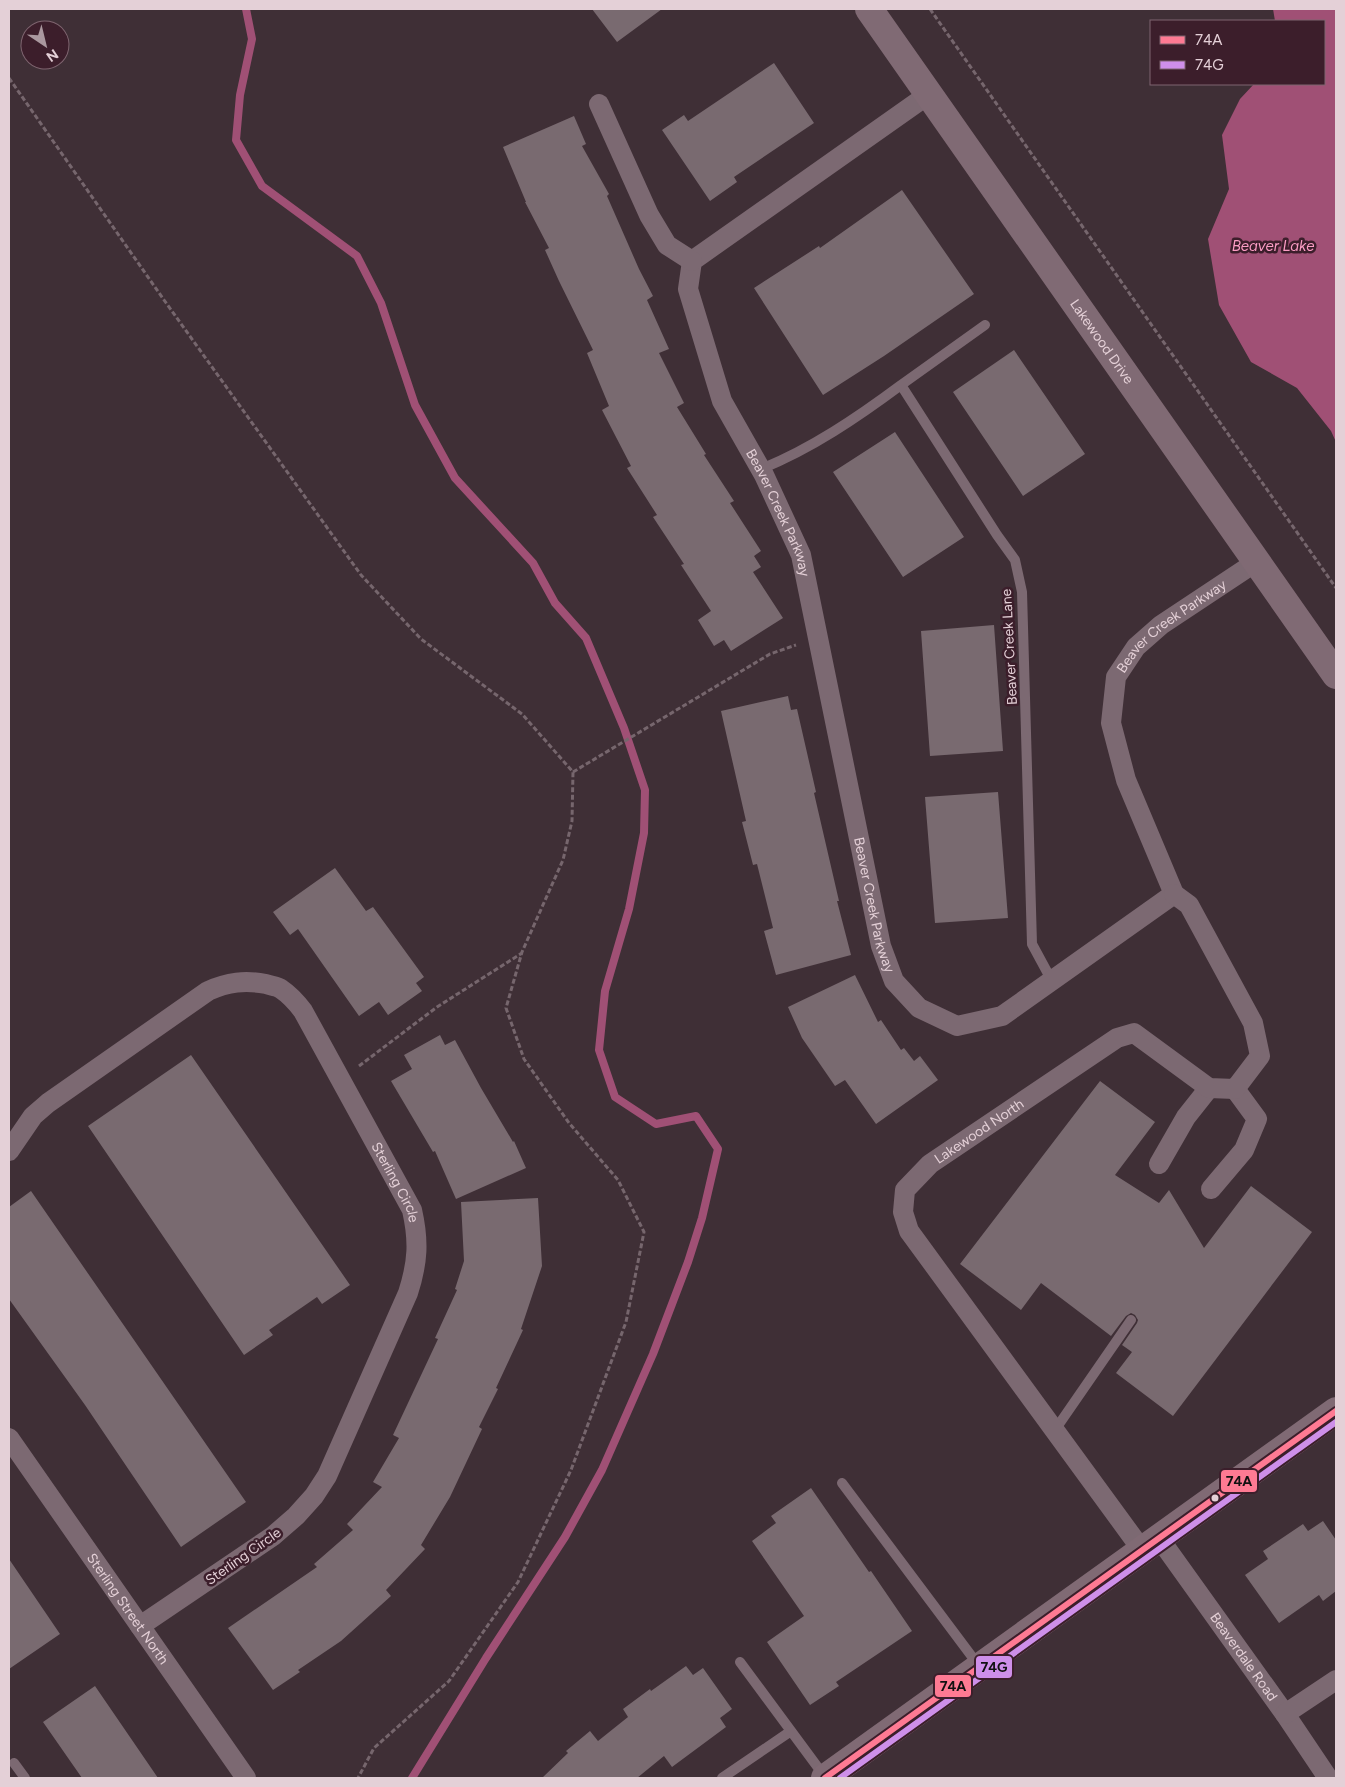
<svg xmlns="http://www.w3.org/2000/svg" width="1345" height="1787" font-family="Figtree,sans-serif">
<style>
.water{fill:#a05075}
.lines{fill:none;stroke-linecap:round;stroke-linejoin:round}
.stream{stroke:#a05075;stroke-width:8}
.building{fill:#796a70}
.path{stroke:#76666d;stroke-width:3;stroke-dasharray:5 2.5;stroke-linecap:butt}
.lane{stroke:#7c6972;stroke-width:10}
.street{stroke:#7c6972;stroke-width:20}
.secondary{stroke:#806a74;stroke-width:28}
.bus-1-casing{stroke:#3c1e2b;stroke-width:10}
.bus-2-casing{stroke:#3c1e2b;stroke-width:10}
.bus-1{stroke:#fe7a93;stroke-width:6}
.bus-2{stroke:#ce8fe9;stroke-width:6}
.bus-dot{fill:#e4d0d7;stroke:#3c1e2b;stroke-width:2}
.labels{text-anchor:middle;stroke-width:5;stroke-linejoin:round;paint-order:stroke}
.street-label{font-size:14px;fill:#e4d0d7;stroke:#3c1e2b}
.water-label{font-size:15px;font-style:italic;fill:#fc9dc5;stroke:#3c1e2b}
.line-badge{stroke:#3c1e2b;stroke-width:2}
.pale-badge-label{font-size:14px;text-anchor:middle;font-weight:bold;fill:#111}
</style>
<rect width="100%" height="100%" fill="#3f2f36"/>
<!-- water -->
<path class="water" d="M1273,9H1336V442L1331,431L1297,388L1251,362L1219,305L1208,239L1229,189L1222,135L1240,99L1254,84H1324V21H1275Z"/>
<g class="lines">
<!-- stream -->
<path class="stream" d="M246,9L252,39L240,95L236,140L262,186L357,256L381,303L415,405L455,478L533,563L555,603L586,638L624,728L645,790L644,833L629,909L605,991L599,1050L615,1097L656,1124L696,1116L718,1149L702,1218L688,1262L653,1354L602,1470L565,1537L486,1658L412,1778"/>
</g>
<!-- building -->
<path class="building" d="M592,9H662L617,42Z
M774,63L814,123L734,177L737,182L710,201L662,130L684,115L688,121Z
M574,116L586,144L582,146L609,194L607,196L639,269L653,296L647,300L669,349L659,353L684,403L677,407L706,454L704,455L734,501L730,503L761,551L754,556L761,567L753,572L783,618L731,651L724,640L714,646L698,620L711,611L681,565L684,564L653,517L657,515L627,468L631,466L602,410L609,406L587,353L593,350L559,281L545,250L549,248L525,202H526L503,147Z
M902,190L974,294L884,356L823,395L754,288L819,246L820,248Z
M1014,350L1085,454L1023,496L953,392Z
M895,432L964,537L903,577L833,472Z
M994,625L1003,751L930,756L921,631Z
M788,696L791,710L797,709L816,792L814,793L839,901H837L851,955L776,975L764,931L773,928L757,864L753,865L742,822L746,821L721,711Z
M998,792L1008,918L935,923L925,797Z
M335,868L366,911L373,907L424,977L416,983L422,991L388,1015L379,1002L359,1016L298,929L290,935L273,912Z
M855,975L878,1022L881,1020L901,1050L904,1048L914,1061L920,1056L938,1080L876,1124L845,1080L835,1086L802,1038L788,1007Z
M440,1035L445,1045L455,1040L481,1088L513,1142L514,1141L526,1168L456,1199L435,1151L433,1152L391,1081L412,1069L404,1055Z
M191,1055L350,1285L322,1304L317,1297L269,1330L273,1335L244,1355L88,1126Z
M1100,1081L1155,1122L1115,1175L1159,1203L1169,1190L1204,1248L1251,1186L1312,1232L1173,1416L1116,1373L1132,1352L1122,1345L1137,1323L1138,1320L1135,1315L1131,1313L1126,1316L1111,1336L1041,1283L1021,1310L960,1264Z
M31,1191L246,1502L181,1547L85,1405L9,1299V1207Z
M538,1198L542,1266L521,1329L523,1330L496,1388L498,1389L479,1427L482,1429L450,1497L421,1545L425,1549L386,1590L391,1596L341,1641L298,1670L300,1672L273,1690L228,1628L317,1567L314,1564L353,1530L347,1524L382,1487L373,1482L399,1438L393,1435L438,1339L435,1338L457,1290L455,1289L464,1261L461,1202Z
M811,1488L869,1572L871,1571L912,1631L836,1682L839,1686L810,1705L767,1642L804,1616L752,1541L776,1523L771,1516Z
M1323,1521L1336,1540V1591L1323,1601L1319,1595L1279,1623L1245,1575L1268,1559L1263,1551L1303,1524L1308,1531Z
M9,1559L60,1634L9,1669Z
M686,1666L693,1675L703,1668L732,1709L720,1718L726,1727L672,1767L664,1756L637,1778H542L568,1753L566,1751L590,1731L598,1741L628,1717L623,1709L650,1689L651,1691Z
M95,1686L158,1778H82L43,1722Z"/>
<g class="lines">
<!-- path -->
<path class="path" d="M930,9L1336,588
M9,78L164,300L361,575L421,639L522,714L573,772L572,821L563,860L522,952L506,1008L524,1059L569,1123L618,1180L644,1232L626,1322L571,1470L518,1582L449,1681L374,1748L358,1778
M573,772L770,654L796,645
M359,1066L437,1007L522,953"/>
<!-- lane -->
<path class="lane" d="M901,385L985,325
M761,469C811,449 858,417 901,385L997,535L1015,560L1022,592L1032,944L1052,981
M1055,1430L1131,1320
M842,1483L979,1666
M740,1662L825,1777
M14,1763L25,1778
M722,1778L791,1731"/>
<!-- street -->
<g class="street">
<path id="s1" d="M929,94L692,261L688,289L722,401L764,475L801,555L881,946L894,981L919,1008L957,1026L1002,1016L1174,894L1126,780L1111,723L1116,677L1136,647L1161,625L1256,562"/>
<path d="M599,104L649,215L667,245L692,261"/>
<path id="s2" d="M9,1151L33,1116L48,1103L208,991C228,982 245,980 266,984C271,986 277,986 281,989C290,995 297,1003 303,1011L412,1210C419,1241 418,1262 408,1293L327,1476L314,1496L296,1516L273,1536L140,1626"/>
<path d="M1159,1164L1186,1117L1209,1088"/>
<path d="M1211,1189L1244,1150L1257,1119L1235,1089"/>
<path id="s3" d="M9,1438L246,1778"/>
<path id="s4" d="M1159,1538L1285,1714L1328,1778"/>
<path id="s5" d="M1142,1550L909,1231L903,1212L905,1190L930,1164L1117,1038L1134,1033L1209,1088L1235,1089L1260,1056L1253,1023L1189,905L1174,894"/>
<path d="M1285,1714L1336,1680"/>
</g>
<!-- secondary -->
<g class="secondary">
<path id="s6" d="M869,9L1336,675"/>
<path d="M825,1778L1336,1411"/>
</g>
<!-- bus-1 casing -->
<g class="bus-1-casing">
<path id="bus-1" d="M825,1778L1336,1411"/>
</g>
<!-- bus-2 casing -->
<g class="bus-2-casing">
<path id="bus-2" d="M840,1778L1336,1422"/>
</g>
<!-- bus-1 -->
<use href="#bus-1" class="bus-1"/>
<!-- bus-2 -->
<use href="#bus-2" class="bus-2"/>
</g>
<!-- markers -->
<circle class="bus-dot" cx="1215" cy="1498" r="4.5"/>
<g class="labels">
<!-- street labels -->
<g class="street-label">
<text dy="5" stroke="none"><textPath href="#s6" startOffset="406">Lakewood Drive</textPath></text>
<text dy="5" stroke="none"><textPath href="#s1" startOffset="561">Beaver Creek Parkway</textPath></text>
<text dy="5" stroke="none"><textPath href="#s1" startOffset="1686">Beaver Creek Parkway</textPath></text>
<text transform="translate(1009 647) rotate(-93)" y="5">Beaver Creek Lane</text>
<text dy="5" stroke="none"><textPath href="#s1" startOffset="966">Beaver Creek Parkway</textPath></text>
<text dy="5" stroke="none"><textPath href="#s5" startOffset="532">Lakewood North</textPath></text>
<text dy="5" stroke="none"><textPath href="#s2" startOffset="559">Sterling Circle</textPath></text>
<text transform="translate(243 1556) rotate(-35)" y="5">Sterling Circle</text>
<text dy="5" stroke="none"><textPath href="#s3" startOffset="208">Sterling Street North</textPath></text>
<text dy="5" stroke="none"><textPath href="#s4" startOffset="146">Beaverdale Road</textPath></text>
</g>
<!-- water labels -->
<g class="water-label">
<text x="1273" y="251">Beaver Lake</text>
</g>
</g>
<g class="line-badge">
<rect x="1220" y="1469" width="38" height="24" rx="5" fill="#fe7a93"/>
<rect x="975" y="1655" width="38" height="24" rx="5" fill="#ce8fe9"/>
<rect x="934" y="1674" width="38" height="24" rx="5" fill="#fe7a93"/>
</g>
<g class="pale-badge-label">
<text x="1239" y="1486">74A</text>
<text x="994" y="1672">74G</text>
<text x="953" y="1691">74A</text>
</g>
<!-- border -->
<rect width="1345" height="1787" fill="none" stroke="#e4d0d7" stroke-width="20"/>
<!-- legend -->
<rect x="1150" y="20" width="175" height="65" fill="#3c1e2b" stroke="#7f6570"/>
<rect x="1160" y="36" width="25" height="8" fill="#fe7a93" stroke="#7f6570"/>
<text x="1195" y="45" font-size="15" fill="#e4d0d7">74A</text>
<rect x="1160" y="61" width="25" height="8" fill="#ce8fe9" stroke="#7f6570"/>
<text x="1195" y="70" font-size="15" fill="#e4d0d7">74G</text>
<!-- north arrow -->
<g transform="translate(45 45) rotate(145)"><circle r="24" fill="#3c1e2b" stroke="#7f6570"/>
<path d="M0-4L9 19L0 12L-9 19Z" fill="#aa989f"/>
<text y="-8" font-size="14" font-weight="bold" text-anchor="middle" fill="#e4d0d7">N</text>
</g>
</svg>
